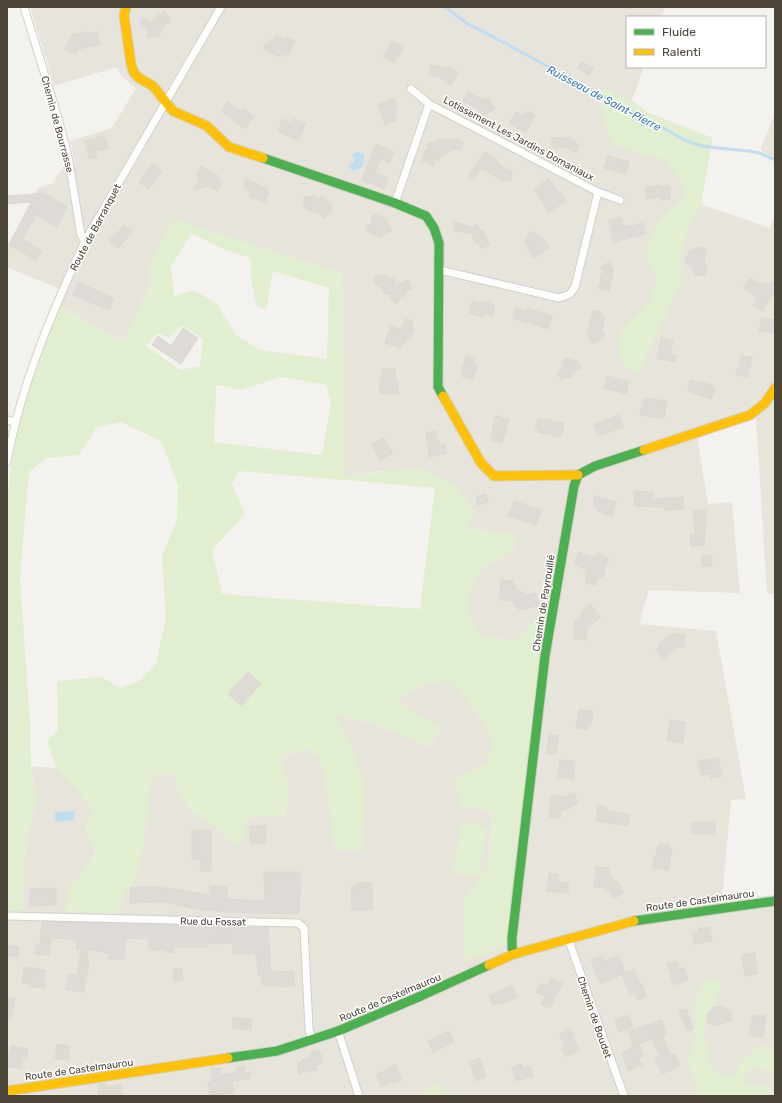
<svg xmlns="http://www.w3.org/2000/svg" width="782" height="1103" font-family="Rubik,sans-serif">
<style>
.residential{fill:#e7e4dc}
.green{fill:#e1eecf;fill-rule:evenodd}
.water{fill:#c0ddf1}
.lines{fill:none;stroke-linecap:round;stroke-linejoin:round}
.stream{stroke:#c0ddf1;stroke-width:3}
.building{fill:#dedbd6;stroke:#dcd9d4}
.street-casing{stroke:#d2d0cb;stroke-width:9}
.fast-casing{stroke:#d3cfc5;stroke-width:11}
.slow-casing{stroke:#d3cfc5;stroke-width:11}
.street{stroke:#fdfdfc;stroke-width:7}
.fast{stroke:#4caf50;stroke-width:9}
.slow{stroke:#ffc107;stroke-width:9}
.labels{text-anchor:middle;stroke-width:3;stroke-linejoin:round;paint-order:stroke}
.street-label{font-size:10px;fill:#4b4439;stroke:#fff}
.water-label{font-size:11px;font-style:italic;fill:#2e7ab2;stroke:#fff}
</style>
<rect width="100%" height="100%" fill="#f4f2ee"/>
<!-- residential -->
<path class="residential" d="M30,7H665L661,17H627V67H644L628,111L693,151L683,198L770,228L775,216V594H767L756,417L697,437L708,504L732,502L740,593L649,590L639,624L716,631L746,799L731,800L722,899L775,895V1096H772L770,1086L743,1096H7V908L22,911L25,845L36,803L31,766L56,768L79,791L92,809L86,830L96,853L68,891L124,893L136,877L144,841L151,774L176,775L179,795L194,812L212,824L238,847L244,838V820L255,816L284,817L289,793L282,757L307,748L321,758L327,791L348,739L333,715L376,724L430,747L440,728L396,701L414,688L451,678L472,706L494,740L487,763L492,811L488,867L463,901L466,962L544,629L537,619L516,642L477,634L466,604L478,573L515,548L514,533L467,529L458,489L382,471L344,476L342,273L173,220L151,283L123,342L101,330L60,305L65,291L7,267V246L38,188L52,184L65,165L75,163L70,141L112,128L136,88L121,76L117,67L54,86Z
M775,113V159L760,150Z"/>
<!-- green -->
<path class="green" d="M603,87L632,100L647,112L713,138L701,204L688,229L682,252L681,285L637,375L619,361L622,330L651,300L657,277L645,256L656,224L683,198L686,185L661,158L637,154L613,143L598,102Z
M173,219L342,273L344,476L416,468L445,479L458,489L475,512L467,529L514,533L515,548L478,573L466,604L477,634L516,642L537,618L544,629L507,944L465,962L462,901L488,867L492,812L460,806L455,777L487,763L494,740L472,706L451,678L414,688L396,701L440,728L430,747L376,724L334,715L348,739L365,784L362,850H335L327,791L321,758L307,748L282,757L289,793L284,817L255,816L244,820V839L238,847L212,824L194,812L179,795L176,775L152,774L144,841L136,877L124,893L119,913L65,912L68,891L96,853L86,830L92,809L79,791L56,768L47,741L58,730L57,681L102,677L120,688L139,681L156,663L166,618L162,556L177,520L178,485L161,441L121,422L97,427L79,455L46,458L29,472L20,579L30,722L31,766L36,803L25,845L22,911L7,908V520L9,479L21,412L60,305L101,330L123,342L151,283L148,269ZM191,233L223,249L250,258L252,284L257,306L266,310L273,271L329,288L327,359L260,350L236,335L217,304L194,290L174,296L171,267ZM181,326L191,331L203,339L200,366L180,370L146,346L158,333L169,338ZM280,377L326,385L331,402L322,455L214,442L216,385L242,390ZM239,471L435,488L420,609L222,594L212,550L245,514L232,484Z
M463,821L488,827L478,878L452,872Z
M721,978L717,1000L706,1014L705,1037L708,1058L718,1077L734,1075L744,1057L763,1045L774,1050V1069L770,1071L751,1068L743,1077L750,1085L770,1086L772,1096H695L697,1084L687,1061L695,1038V1001L705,981Z
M436,1084L452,1096H422L420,1093Z"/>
<!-- water -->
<path class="water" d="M358,152L364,154L363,165C359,170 351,173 349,166L350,163H353L355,161L352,154Z
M75,811L74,820L58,822L55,820V812Z"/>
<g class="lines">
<!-- stream -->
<path class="stream" d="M445,7L469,25L482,31L674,134C699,151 726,147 755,152C761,153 768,157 775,160"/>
</g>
<!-- building -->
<path class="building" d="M165,11L171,22L164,25L160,33V37H147V29L139,25L143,18L151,22L154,18Z
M88,32V34L97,32L100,44L79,49L75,55L64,48L73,35Z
M276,36L286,40L287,37L295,41L288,56L282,53L280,57L263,49L266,43L269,44L271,39L274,40Z
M392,41L404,47L398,58H396L394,63L383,57Z
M581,62L594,68L589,75L577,68Z
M431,65L445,68L450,66L459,73L450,86L439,77L429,75Z
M468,92L483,100L488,97L495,109L484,115L479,112L480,110L463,101Z
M394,98L398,111L394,113L397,120L385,125L378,104Z
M228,102L242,112L244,109L254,117L245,129L221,111Z
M527,111L535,115L526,132L509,123L516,112L524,116Z
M282,119L292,123L293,119L305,123L299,140L278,132Z
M104,136L108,148L95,151L97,157L90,159L85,141Z
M571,137V139L577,142L576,144L579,145L576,153L568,148H551V138Z
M452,138L453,140L457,139L464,142L460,151L457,149L447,152V154L441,155L439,161L435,159L433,165L422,161L425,150L429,149L427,144L444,139L445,140Z
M376,144L394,152L389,163L381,159L375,173L388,178L384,189L362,180Z
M485,152L498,160L497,163L508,170H512L511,181H502L482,168L473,179L468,176Z
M608,156L629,162L625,174L604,168Z
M152,163L162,171L149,189L139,182Z
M201,166L220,177L218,180L222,183L218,191L207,186L193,190L200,178L196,176Z
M549,178L558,192L560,191L566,201L549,212L534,189Z
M246,179L268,189L266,192L269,193L265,202L249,197L251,191L243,187Z
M659,185V187L669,186L671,198L661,200V197L647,199L645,188Z
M44,193L67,207L57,227L36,215L22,239L42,251L36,260L9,245L32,202L8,204V196Z
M314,196L321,199L322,196L332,207V210L324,218L318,213L304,208V197Z
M374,214L386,219L391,231L384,234L381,238L375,236L374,234L368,232L366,226L371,224Z
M621,217L624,227L630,225V227L643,223L646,233L613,243L609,230L612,229L609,221Z
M455,222L472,227L477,224L481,231L483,230L489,245L481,249L479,243L476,244L472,234L453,230Z
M124,225L133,231L118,248L109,241L113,236H115Z
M529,232L540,235L550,248L533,258L527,249L529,245L525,244Z
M701,247L707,250L704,259L707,268L706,274L699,276V274L695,275L691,264L687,265L685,258L688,256L687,252Z
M609,262L613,270L609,291L598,288L601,279L600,278L603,271L600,267Z
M380,274L394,279L395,285L409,280L412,289L404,291L406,295L400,297L397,303L390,300L392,295L383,293L384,290L381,289V288L373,282L376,275L379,276Z
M750,278L759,284L775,282V293L773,294L763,311L753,306L756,300L752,293L743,287Z
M78,282L114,298L109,310L72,295Z
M472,301L481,304L482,301L495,305L492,316L486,314L483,317L469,313Z
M516,308L526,311L527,308L552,316L548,329L513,318Z
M593,310L600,312L605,318L602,331L605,336L593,344L586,332L588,330Z
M762,318L775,320L773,333L759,331Z
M405,319L413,321L411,327L414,328L410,339L407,338L401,348L385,343L391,326L401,329Z
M183,328L198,338L181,364L152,345L158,336L171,346Z
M661,337L673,341L670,353L676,355L675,362L657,358Z
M466,355L475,358L473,363L478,364L473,380L461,376L464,369H462Z
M741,356L752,358L748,377L736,375Z
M564,358L577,361L581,368L572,373V378L566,377L561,380L557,373L561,370Z
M382,369H395L396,382H399L398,394L380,393V378H382Z
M607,376L629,382L626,394L604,388Z
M690,380L713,385V388H715L712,399L691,393L692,391L688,390Z
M644,398L667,401L664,419L640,415Z
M619,415L623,427L598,436L594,424Z
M496,416L509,420L502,443L490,440Z
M538,418L564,423L561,437L538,432L539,429L535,428Z
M436,431L438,442H440L441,445L445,444L447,453L429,457L426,433Z
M383,438L393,453L381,460L372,444Z
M635,491L653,492V499L683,497L684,509L664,510V507L634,506Z
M486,494L488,502L478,505L476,497Z
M595,496L616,502L612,516L597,511L598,507L593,506Z
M514,501L542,510L536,525L508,516Z
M706,510V529H705L704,545L691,546L690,534H695L693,511Z
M579,552L594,558L599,552L609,560L603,568L605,569L602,578L598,576L596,585L585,583L587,570L574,564Z
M702,555H712V566H702Z
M501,580L512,581L516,589L528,595L536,593L539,605L520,610L514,605V602L499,599Z
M590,604L601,617L587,628L586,640L573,638L575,621L583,614L581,612Z
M671,634L685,635L684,647H678L663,660L655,650L660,645L659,644Z
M248,672L261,684L241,706L228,694Z
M579,710L593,711L591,725H589L588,730L576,728Z
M670,720L686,722L683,743L667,740Z
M549,735L559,736L556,754L546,753Z
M718,758L722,776L711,778L710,774L701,775L698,761Z
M560,760L575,761L574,779L558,777Z
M574,793L578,804L561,811L560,819L549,817L551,795L563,797Z
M598,806L606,807V811L630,815L628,826L596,821Z
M691,822H715V834H691Z
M250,826H266L265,844H250Z
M192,830H211V871H200L201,860H192Z
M660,843L669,845L668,848L672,849L668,870L652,868L654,857H656L657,847H659Z
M596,867L609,868L608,875L620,884L624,893L613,899L609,892L602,887H594Z
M264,872H301L299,914L223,912L191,908L171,903L154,902L130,903L131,887H158L210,895V886L227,887V899L241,900H265Z
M549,873L558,874V882L569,883L568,893L546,891Z
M356,882L372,883V910H351L352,886H356Z
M56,888V905L29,906L30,889Z
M42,922L184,925L222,928L268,927L271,972L294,971L295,986L277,987V985L265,986V985H262L261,976H258L257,961L255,953L233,954V943L207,944V947H174V953H167L166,949L152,950V948H149V939L126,938L124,959H109L110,954L89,949L87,960L89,963L83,992L65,989L68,974L77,975L81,950H76L77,941L71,940V939L51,938L49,955L35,954L36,945H40Z
M710,927L712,941L694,944L692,933L699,932L698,929Z
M7,945L19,947L18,957L7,955Z
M755,953L758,974L745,976L742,955Z
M602,956L604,961L619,956L625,973L634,969L639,984H642L646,996L638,1000L636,994L630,996L622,975L600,983L591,960Z
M677,961L679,969L684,968L688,980L674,985L667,964Z
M24,967L46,970L44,988L30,986V984L22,983Z
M173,969H182L183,980L174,981Z
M551,978L562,983L550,1008L541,1004L545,996L536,992L540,984L547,986Z
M512,985L517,997L500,1005L499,1003L493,1005L489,996Z
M7,997L15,998L11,1019H7Z
M714,1007H724L732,1014L730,1017L733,1020L713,1026L707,1022L709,1018L706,1016Z
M686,1009L693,1029L687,1031L679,1011Z
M628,1015L633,1027L619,1032L615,1020Z
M753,1015L766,1016L763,1037L749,1035Z
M233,1018L252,1019L251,1030L233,1029Z
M662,1020L666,1035L663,1036L671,1056L675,1054L680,1066L662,1074L655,1058L659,1056L653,1039L633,1046L628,1031Z
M569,1029L575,1037L573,1039L579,1049L566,1057L561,1048L565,1046L559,1035Z
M449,1031L454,1042L433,1052L428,1041Z
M57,1044L70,1046L68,1060L55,1058Z
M639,1045L644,1056L639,1058L642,1065L628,1070L622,1052Z
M11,1046L28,1049L27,1057H23L21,1069L7,1066V1054H10Z
M319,1050L323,1063L316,1065L317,1069L299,1074L297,1064L302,1062V1060L311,1058L310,1052Z
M480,1058L486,1077L476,1081L469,1062Z
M521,1064L522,1068L530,1066L533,1076L516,1081L512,1067Z
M396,1065L401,1080L381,1086L376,1074L388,1070L387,1068Z
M245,1066V1073L251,1072V1078L232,1081L234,1093L210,1095L208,1082H212L211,1069L220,1068L221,1075L237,1073V1067Z
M105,1083V1087L121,1085L122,1096H99L98,1085Z"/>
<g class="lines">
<!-- street casing -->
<g class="street-casing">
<path id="street" d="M24,7L58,118L68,156L81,235L85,241
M411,89L429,104L598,192L620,200
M395,203L429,104
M440,270L559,298L570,294L575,287L598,192
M7,420L16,422
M7,462C20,387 53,310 85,241L221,7
M7,916L298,923L304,928L309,1029L312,1040
M568,938L624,1096
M338,1031L359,1096"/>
</g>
<!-- fast casing -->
<g class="fast-casing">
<path id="fast" d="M263,158L395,203L426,216L434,228L439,243L438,387L443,396
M634,921L775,901
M514,954L512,948V938L545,656L574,486L578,475L595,466L644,450
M228,1058L277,1051L338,1031L421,996L489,965"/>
</g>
<!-- slow casing -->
<g class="slow-casing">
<path id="slow" d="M126,7L124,15L131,64L134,73L139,78L153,86L173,111L207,126L229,147L263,158
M443,396L481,463L494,476L578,475
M644,450L750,415L765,403L775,388
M489,965L514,954L634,921
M7,1091L228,1058"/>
</g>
<!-- street -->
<use href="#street" class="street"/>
<!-- fast -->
<use href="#fast" class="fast"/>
<!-- slow -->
<use href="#slow" class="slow"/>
</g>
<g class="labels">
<!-- street labels -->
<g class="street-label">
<text transform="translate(58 124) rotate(75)" y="4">Chemin de Bourrasse</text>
<text transform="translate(519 138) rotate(28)" y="4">Lotissement Les Jardins Domaniaux</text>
<text transform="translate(95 227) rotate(-62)" y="4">Route de Barranquet</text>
<text transform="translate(543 603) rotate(-81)" y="4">Chemin de Payrouillé</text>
<text transform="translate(700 900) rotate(-8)" y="4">Route de Castelmaurou</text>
<text transform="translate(213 921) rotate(1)" y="4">Rue du Fossat</text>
<text transform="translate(390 997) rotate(-23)" y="4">Route de Castelmaurou</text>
<text transform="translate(595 1017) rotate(71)" y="4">Chemin de Boudet</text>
<text transform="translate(79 1069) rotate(-8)" y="4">Route de Castelmaurou</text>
</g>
<!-- water labels -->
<g class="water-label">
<text transform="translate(604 98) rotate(28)" y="4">Ruisseau de Saint-Pierre</text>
</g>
</g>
<!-- border -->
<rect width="782" height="1103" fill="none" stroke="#4b4439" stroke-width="16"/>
<!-- legend -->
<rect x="626" y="16" width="140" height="52" fill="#ffffff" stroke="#b7b4b0"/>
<rect x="634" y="29" width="20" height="6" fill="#4caf50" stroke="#b7b4b0"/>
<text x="662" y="36" font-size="12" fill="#4b4439">Fluide</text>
<rect x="634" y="49" width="20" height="6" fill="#ffc107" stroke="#b7b4b0"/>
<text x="662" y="56" font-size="12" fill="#4b4439">Ralenti</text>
</svg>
